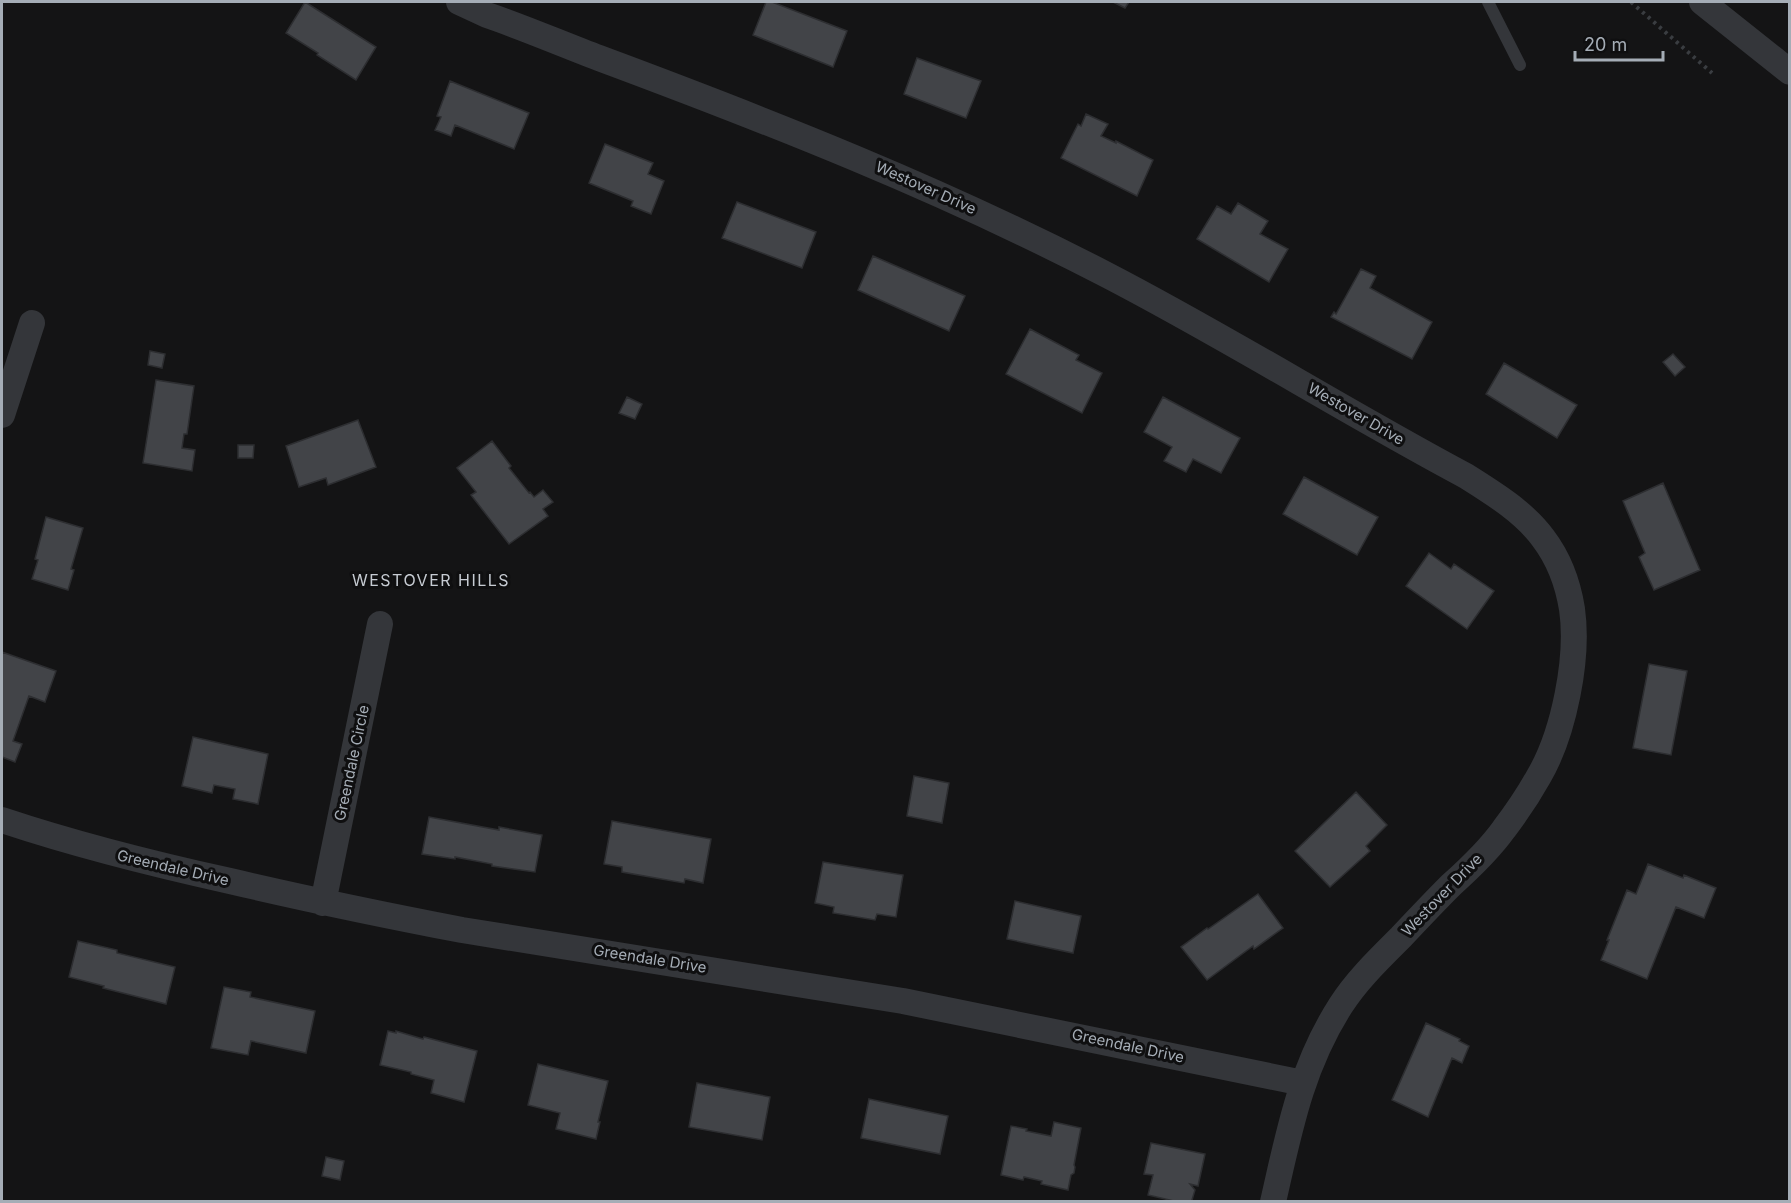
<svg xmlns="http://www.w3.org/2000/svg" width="1791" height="1203" font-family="Inter,sans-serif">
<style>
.building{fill:#424448;stroke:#2d2e31;stroke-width:1.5}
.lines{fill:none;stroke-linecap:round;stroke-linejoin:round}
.path{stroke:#3a3d41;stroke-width:4;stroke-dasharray:3 4.5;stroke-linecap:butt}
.lane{stroke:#34363a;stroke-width:12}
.street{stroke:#34363a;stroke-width:26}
.labels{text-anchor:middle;stroke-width:6;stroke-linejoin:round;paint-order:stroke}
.street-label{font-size:15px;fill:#a5adb6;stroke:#0f0f10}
.neighbourhood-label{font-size:16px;letter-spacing:1.5px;fill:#c6cbd2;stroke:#0f0f10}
</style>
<rect width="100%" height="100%" fill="#141415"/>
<!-- building -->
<path class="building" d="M305,2L376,47L356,80L317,55L318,53L286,33Z
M766,2H772L847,31L833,67L753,35Z
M1113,2H1129L1125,8Z
M917,58L981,81L966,118L904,94Z
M450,81L529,113L514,149L455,125L451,136L435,130L441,117L437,116Z
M1086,114L1108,124L1101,136L1116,143V141L1153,160L1137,196L1061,158L1078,124L1081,126Z
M605,144L653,163L648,174L664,181L651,214L631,206L633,201L589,183Z
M737,202L816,232L802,268L722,238Z
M1238,203L1268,221L1260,234L1288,249L1269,282L1197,239L1217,206L1231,214Z
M873,256L965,296L949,331L858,290Z
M1361,269L1376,276L1370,288L1432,322L1412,359L1331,317L1334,312L1336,314Z
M1030,329L1079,355L1076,360L1102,373L1082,413L1006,374Z
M150,351L165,354L162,368L148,365Z
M1673,354L1685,367L1675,376L1663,362Z
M1504,363L1577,405L1557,438L1486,394Z
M156,380L194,386L187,434H184L182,448L195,450L192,471L143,463Z
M627,397L642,404L635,419L619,413Z
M1163,397L1240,438L1221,473L1193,459L1186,472L1164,461L1172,447L1144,432Z
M358,420L376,467L328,485L326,478L299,487L286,446Z
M492,441L511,466L509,468L529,493L530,492L534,497L543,490L553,502L543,509L548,516L509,544L471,495L476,492L457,468Z
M238,445H254L253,458H238Z
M1304,477L1378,517L1357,555L1283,514Z
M1663,483L1700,570L1654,590L1639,557L1645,553L1623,501Z
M46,517L83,528L71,569L74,570L68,590L32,579L38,560L35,559Z
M1429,553L1451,569L1454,564L1494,591L1467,629L1406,586Z
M2,652L56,671L45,702L29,696L13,741L22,744L15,762L2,757Z
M1649,664L1687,671L1671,755L1633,748Z
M193,737L268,754L258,804L233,799L235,789L214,785L212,793L182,786Z
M914,776L949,783L942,823L907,816Z
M1356,792L1387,825L1366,846L1370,851L1330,887L1295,851Z
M429,817L499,830V827L542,835L535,872L492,866V864L455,857V859L422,854Z
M612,821L711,839L703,883L685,879L684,883L622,872V867L604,864Z
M823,862L903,875L896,917L877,914L875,920L833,913L834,907L815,903Z
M1648,864L1683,878L1684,875L1716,888L1704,918L1676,907L1647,979L1601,960L1609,940H1607L1627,890L1636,894Z
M1258,894L1283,928L1254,949L1253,946L1207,980L1181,947L1207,928L1208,929Z
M1015,901L1081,916L1073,953L1007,939Z
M78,941L117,950V953L175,967L166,1004L103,988L104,986L69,977Z
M224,987L251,992L250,997L315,1011L306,1053L251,1041L248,1055L211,1048Z
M1426,1023L1460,1039L1459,1041L1469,1046L1462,1063L1452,1058L1428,1117L1392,1100Z
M388,1031L396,1033V1031L423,1039L424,1037L477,1051L464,1102L431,1093L434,1080L411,1074V1072L380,1065Z
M538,1064L608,1081L598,1122H600L596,1139L556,1129L560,1113L528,1105Z
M697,1083L770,1097L762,1140L689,1127Z
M869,1099L948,1116L940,1154L861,1138Z
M1054,1122L1081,1128L1074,1165L1075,1167L1074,1173L1071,1175L1068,1190L1041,1184L1042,1181L1024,1177L1023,1180L1001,1175L1011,1126L1027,1129L1026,1131L1051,1136Z
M1151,1143L1205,1154L1198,1186L1190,1184L1195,1190L1192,1200L1189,1202H1178L1148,1195L1153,1175L1144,1174Z
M326,1157L344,1161L340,1180L322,1176Z"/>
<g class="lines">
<!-- path -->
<path class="path" d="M1631,2L1712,73"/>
<!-- lane -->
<path class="lane" d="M1488,2L1520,65"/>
<!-- street -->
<path class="street" d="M459,2L487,15C525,28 562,44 599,58C771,122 941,189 1105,274C1227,337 1344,411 1466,476C1493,493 1524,512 1543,538C1559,559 1568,584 1572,609C1579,658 1564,733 1539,776C1529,794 1517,812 1504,829C1489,850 1470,868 1451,885C1434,902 1417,920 1401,937C1379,959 1357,980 1341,1005C1301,1067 1289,1132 1273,1202
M1702,2L1790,72
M2,415L32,323
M2,820C77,845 153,864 230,881C307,899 384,915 462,930L903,1001L1303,1083
M323,903L380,624"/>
</g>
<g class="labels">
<!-- street labels -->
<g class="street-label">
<text transform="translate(926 188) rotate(24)" y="5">Westover Drive</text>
<text transform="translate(1356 414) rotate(30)" y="5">Westover Drive</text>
<text transform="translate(352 763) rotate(-78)" y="5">Greendale Circle</text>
<text transform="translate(173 868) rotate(13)" y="5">Greendale Drive</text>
<text transform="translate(1442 895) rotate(-46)" y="5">Westover Drive</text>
<text transform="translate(650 959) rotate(9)" y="5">Greendale Drive</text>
<text transform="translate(1128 1046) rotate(12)" y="5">Greendale Drive</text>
</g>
<!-- neighbourhood labels -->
<g class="neighbourhood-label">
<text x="431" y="586">WESTOVER HILLS</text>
</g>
</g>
<!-- border -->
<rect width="1791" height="1203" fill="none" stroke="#a5adb6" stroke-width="6"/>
<!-- scale -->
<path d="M1575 51v9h88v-9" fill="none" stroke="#a5adb6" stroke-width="3"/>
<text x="1584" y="51" font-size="18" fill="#a5adb6" stroke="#0f0f10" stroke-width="4.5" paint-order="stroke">20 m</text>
</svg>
